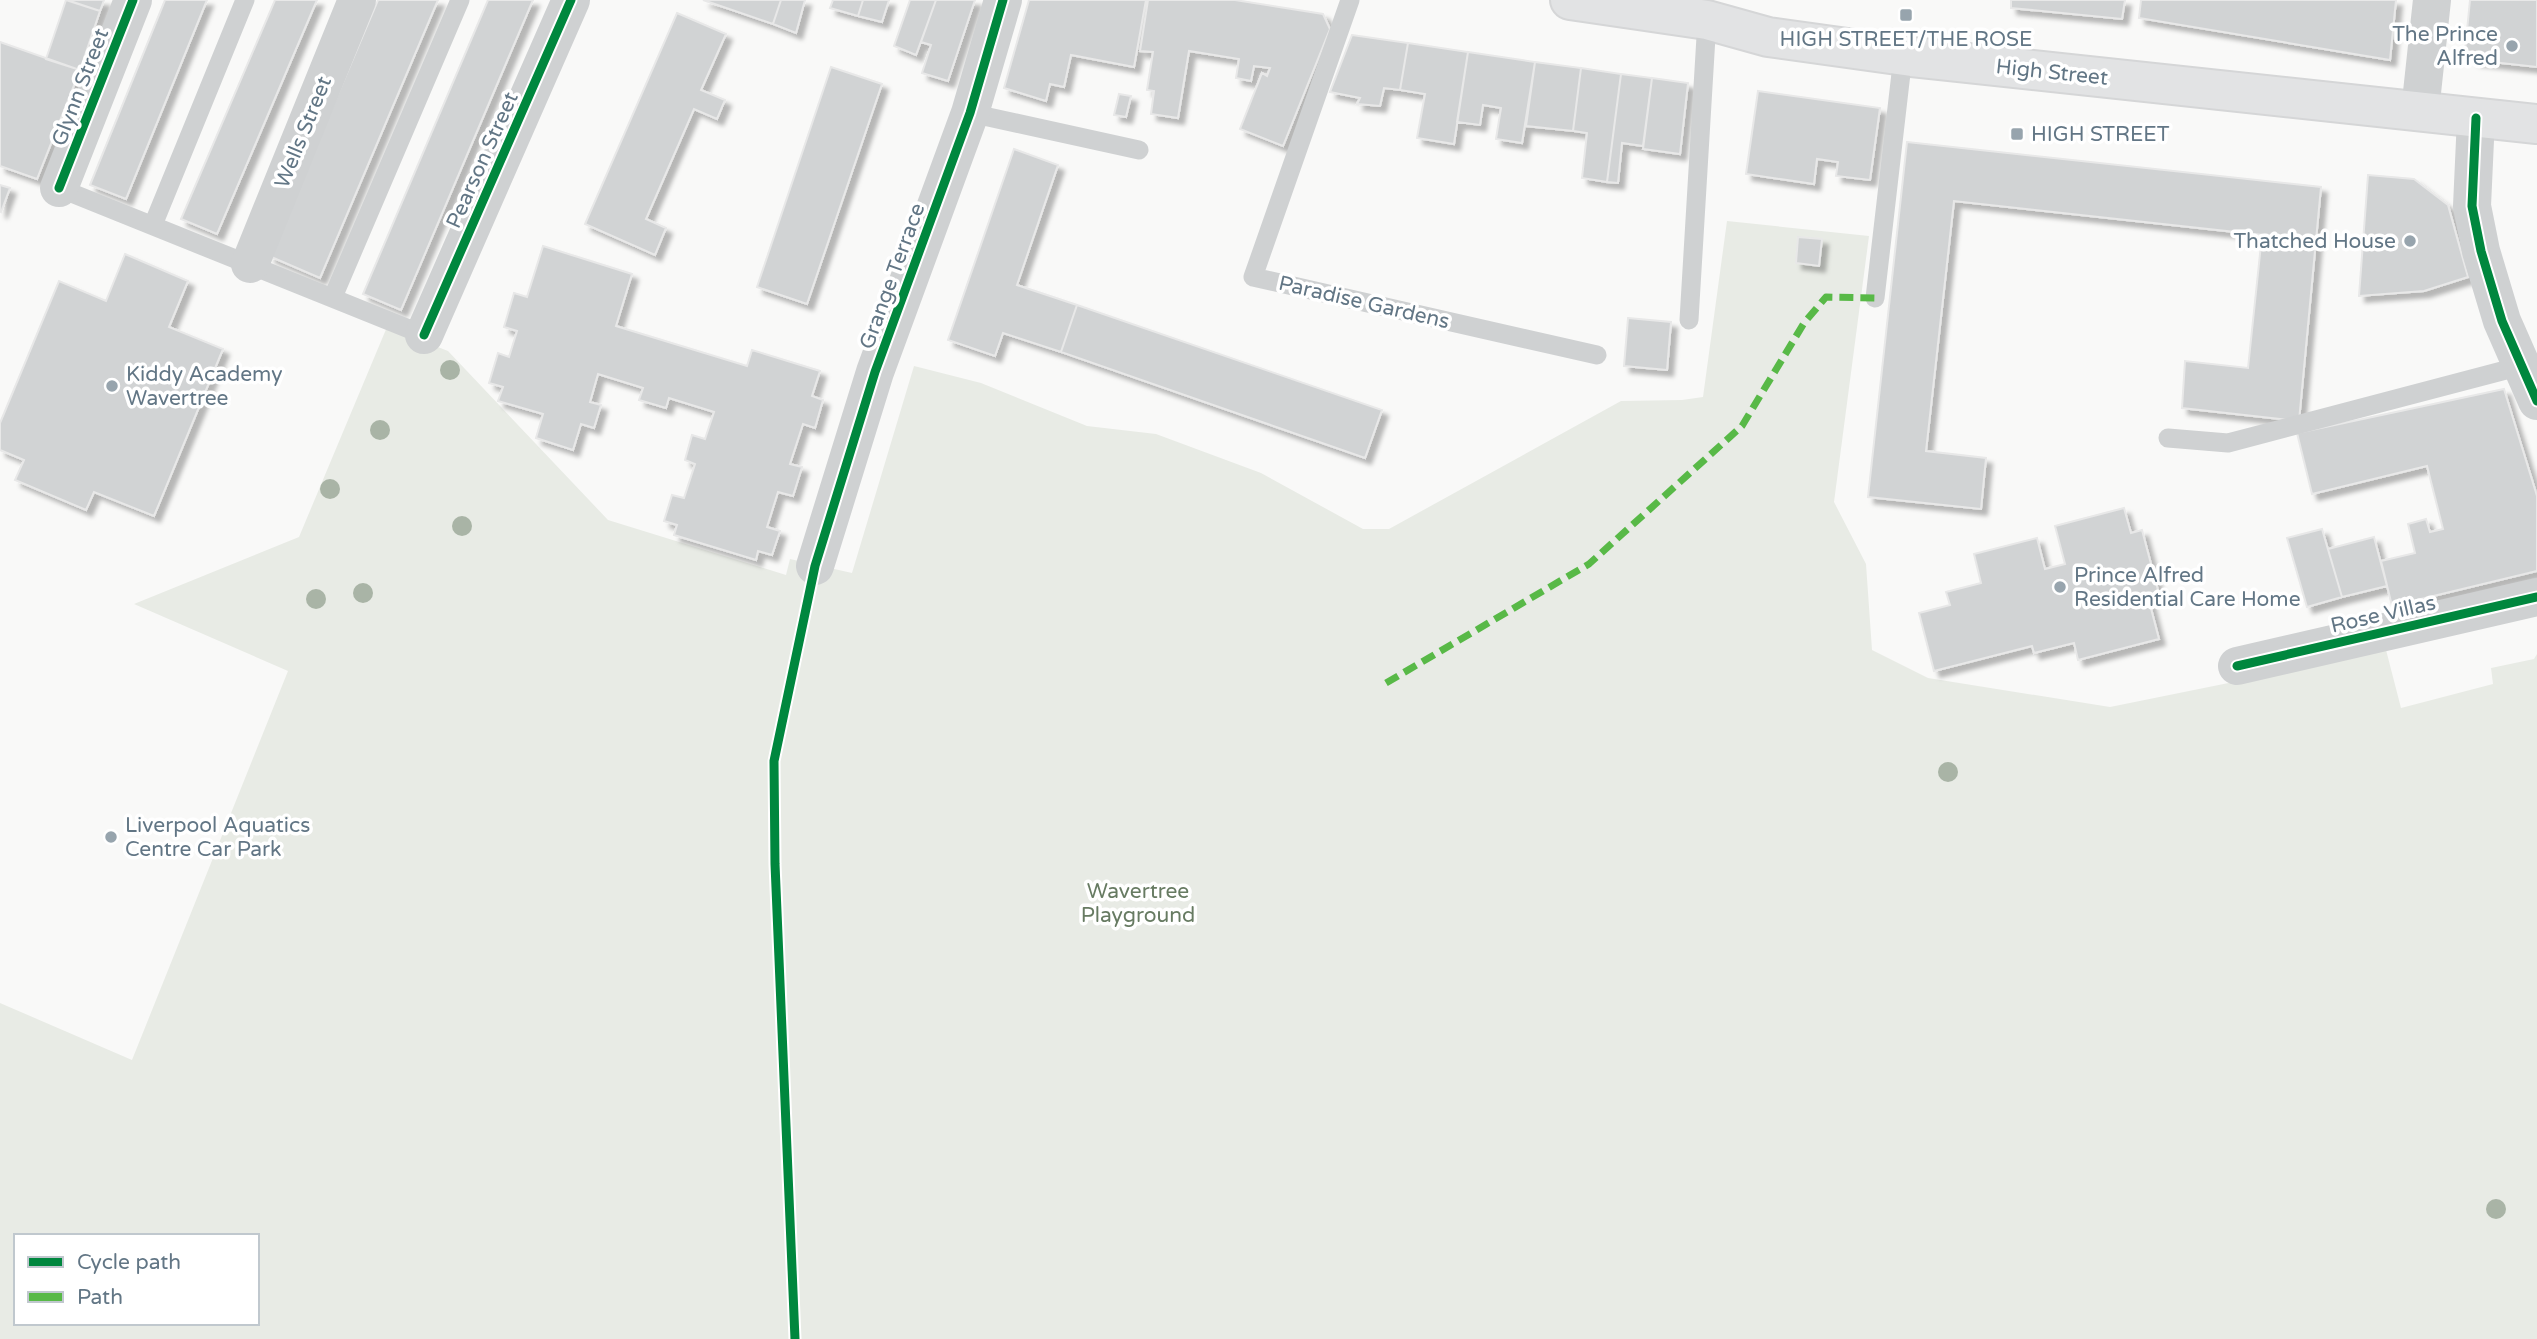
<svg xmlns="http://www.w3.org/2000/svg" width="2537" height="1339" font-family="'Varela Round',sans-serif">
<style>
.green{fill:#e8ebe5;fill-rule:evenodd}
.building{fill:#d1d3d4;stroke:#e8e8e8;stroke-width:2;filter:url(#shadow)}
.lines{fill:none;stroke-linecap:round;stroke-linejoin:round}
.secondary-casing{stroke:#d5d6d7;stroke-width:42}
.lane{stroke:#cfd1d2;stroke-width:19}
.street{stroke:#cfd1d2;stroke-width:38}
.secondary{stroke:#e2e3e4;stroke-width:38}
.quiet{stroke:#58b947;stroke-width:7;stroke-dasharray:14 7;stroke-linecap:butt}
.cycleway-casing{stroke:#fff;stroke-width:13}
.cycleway{stroke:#00873e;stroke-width:9}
.tree{fill:#a9b4a6}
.poi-dot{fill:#97a4ad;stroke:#fff;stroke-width:2.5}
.labels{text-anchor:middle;stroke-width:7;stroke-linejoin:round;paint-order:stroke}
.poi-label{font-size:21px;fill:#627685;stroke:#fff;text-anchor:start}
.street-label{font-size:21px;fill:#627685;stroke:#fff}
.park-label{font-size:21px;fill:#677b62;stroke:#fff}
</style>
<defs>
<filter id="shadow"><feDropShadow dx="6" dy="6" stdDeviation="2" flood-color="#0004"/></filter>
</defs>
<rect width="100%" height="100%" fill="#f9f9f8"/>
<!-- green -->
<path class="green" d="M1727,221L1869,236L1834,502L1866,564L1872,650L1928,678L2110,707L2268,675L2385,646L2401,708L2493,684L2491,668L2534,659L2537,654V1339H0V1003L132,1060L288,671L134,604L299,537L387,327L448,351L608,520L786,575L790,559L852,573L914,366L981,383L1087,426L1156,434L1261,473L1363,529H1389L1621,401L1682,400L1703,397ZM16,1236H257V1323H16Z"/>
<!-- building -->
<path class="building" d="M66,0L100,11L80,70L46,59Z
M67,0H104L100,11Z
M165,0H207L126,199L90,185Z
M275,0H317L217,234L181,219Z
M378,0H438L320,278L269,256Z
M488,0H533L401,310L363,294Z
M703,0H781L773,24Z
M781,0H805L796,33L773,24Z
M833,0H863L858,16L830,8Z
M863,0H889L882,22L858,16Z
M910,0H936L916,55L894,46Z
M936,0H975L948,81L922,73L931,45L921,42Z
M1029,0H1146L1134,67L1071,55L1064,87L1050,84L1046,101L1004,88Z
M1148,0H1235L1323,14L1330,29L1283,146L1240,129L1262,73L1267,76L1270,68L1254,66L1251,81L1236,78L1239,59L1189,51L1178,118L1151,114L1154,91L1147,90L1153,52L1140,51Z
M2011,0H2125L2122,19L2011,8Z
M2141,0H2396L2390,60L2139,18Z
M2470,0H2537V67L2474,60L2465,51Z
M677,13L726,34L701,90L725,100L717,119L694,109L646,219L666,228L655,255L585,224Z
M1352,35L1408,43L1400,90L1384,88L1380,106L1357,104L1360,98L1330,92Z
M0,42L80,70L37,179L0,166Z
M1408,43L1468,52L1454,144L1417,138L1425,94L1400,90Z
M1468,52L1535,62L1522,143L1496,139L1501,108L1483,105L1480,125L1457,122Z
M1535,62L1581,68L1573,131L1526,126Z
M831,67L882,84L807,304L757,287Z
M1581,68L1621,74L1607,182L1582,178L1587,133L1573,131Z
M1621,74L1652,78L1643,146L1622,143L1618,183L1607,182Z
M1652,78L1688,83L1680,154L1643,149Z
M1758,91L1880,108L1870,180L1836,176L1838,162L1817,159L1814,184L1746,174Z
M1119,94L1131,96L1126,117L1114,115Z
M1907,142L2321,187L2299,421L2182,408L2185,361L2248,368L2262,235L1954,201L1926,451L1986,458L1981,509L1868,497Z
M1014,149L1058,165L1017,285L1077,305L1061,352L1003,333L995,356L948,340Z
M2368,175L2414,179L2448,205L2468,277L2424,291L2359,296Z
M0,185L10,188L1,212L0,211Z
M1798,237L1822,239L1819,266L1796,263Z
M543,246L632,274L616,326L747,366L752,350L820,371L812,396L823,400L815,428L803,424L790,464L802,467L793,496L778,492L767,527L780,531L772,555L758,551L756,560L674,535L677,525L664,521L672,495L684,498L695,464L685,460L692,435L705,439L714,412L669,398L666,408L639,400L643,388L598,374L590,402L601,405L594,428L581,424L573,450L536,438L543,414L498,401L503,387L489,383L498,353L509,357L517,331L504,327L514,293L527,297Z
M125,254L188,281L169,327L223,349L154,516L94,492L86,510L15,480L24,460L0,450V423L59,281L106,301Z
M1077,305L1382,410L1365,458L1061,352Z
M1628,318L1671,322L1667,370L1624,366Z
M2504,389L2537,496V571L2392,606L2381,561L2415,553L2408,524L2426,519L2430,532L2443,529L2427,466L2312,494L2297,433Z
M2124,508L2131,533L2142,530L2159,594L2148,597L2159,639L2078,660L2074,643L2034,653L2032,646L1934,671L1919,613L1950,605L1946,592L1981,583L1974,554L2037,538L2045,569L2065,564L2055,526Z
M2322,529L2342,597L2307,607L2287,538Z
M2374,537L2387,586L2342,597L2328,549Z"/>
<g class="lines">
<!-- secondary casing -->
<g class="secondary-casing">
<path id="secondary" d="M1570,0L1707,20L1768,37L1912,57L2537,124"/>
</g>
<!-- lane -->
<path class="lane" d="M1350,0L1253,277L1597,355
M970,113L1139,150
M59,188L424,335
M153,225L245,0
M333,297L460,0
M1875,298L1903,56
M1689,320L1707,20
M2168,438L2228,443L2521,366"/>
<!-- street -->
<path class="street" d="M2420,111L2432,0
M2476,118L2472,206L2481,251L2502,321L2537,401
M59,188L133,0
M250,264L357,0
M424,335L571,0
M815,566L875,372L970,113L1003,0
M2237,666L2537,597"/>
<!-- secondary -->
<use href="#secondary" class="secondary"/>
<!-- quiet -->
<path class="quiet" d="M1386,683L1589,564L1742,426L1804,323L1826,297L1875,298"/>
<!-- cycleway casing -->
<g class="cycleway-casing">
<path id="cycleway" d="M2476,118L2472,206L2481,251L2502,321L2537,401
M59,188L133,0
M424,335L571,0
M2237,666L2537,597
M795,1339L775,864L774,761L815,566L875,372L970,113L1003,0"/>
</g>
<!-- cycleway -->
<use href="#cycleway" class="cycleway"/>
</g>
<!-- trees -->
<g class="tree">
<circle cx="450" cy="370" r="10"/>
<circle cx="380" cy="430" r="10"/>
<circle cx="330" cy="489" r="10"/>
<circle cx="462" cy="526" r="10"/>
<circle cx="363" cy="593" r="10"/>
<circle cx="316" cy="599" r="10"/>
<circle cx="1948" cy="772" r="10"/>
<circle cx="2496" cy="1209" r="10"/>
</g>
<!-- markers -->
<g class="poi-dot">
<rect x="1899" y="8" width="14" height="14" rx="3.5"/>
<circle cx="2512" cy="46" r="7"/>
<rect x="2010" y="127" width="14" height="14" rx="3.5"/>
<circle cx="2410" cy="241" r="7"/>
<circle cx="112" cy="386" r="7"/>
<circle cx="2060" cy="587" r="7"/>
<circle cx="111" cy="837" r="7"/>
</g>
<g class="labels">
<!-- poi labels -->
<g class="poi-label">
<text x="2498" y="41" text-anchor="end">The Prince<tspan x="2498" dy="24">Alfred</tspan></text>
<text x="1906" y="46" text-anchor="middle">HIGH STREET/THE ROSE</text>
<text x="2031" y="141">HIGH STREET</text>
<text x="2396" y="248" text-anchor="end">Thatched House</text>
<text x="126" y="381">Kiddy Academy<tspan x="126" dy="24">Wavertree</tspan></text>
<text x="2074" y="582">Prince Alfred<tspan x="2074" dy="24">Residential Care Home</tspan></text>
<text x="125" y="832">Liverpool Aquatics<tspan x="125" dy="24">Centre Car Park</tspan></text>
</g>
<!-- street labels -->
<g class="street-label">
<text transform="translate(2052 72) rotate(6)" y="7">High Street</text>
<text transform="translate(80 87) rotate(-69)" y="7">Glynn Street</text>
<text transform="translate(303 132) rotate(-68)" y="7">Wells Street</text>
<text transform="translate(482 160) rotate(-66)" y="7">Pearson Street</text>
<text transform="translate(892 276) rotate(-70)" y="7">Grange Terrace</text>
<text transform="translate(1364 302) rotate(13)" y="7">Paradise Gardens</text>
<text transform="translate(2383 614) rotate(-13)" y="7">Rose Villas</text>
</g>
<!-- park labels -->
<g class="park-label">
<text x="1138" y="898">Wavertree<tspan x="1138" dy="24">Playground</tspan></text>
</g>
</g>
<!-- legend -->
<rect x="14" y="1234" width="245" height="91" fill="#ffffff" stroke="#c0c8ce" stroke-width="2"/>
<rect x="28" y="1257" width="35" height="10" fill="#00873e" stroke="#c0c8ce" stroke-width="2"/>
<text x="77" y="1269" font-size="21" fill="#627685">Cycle path</text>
<rect x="28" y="1292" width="35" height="10" fill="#58b947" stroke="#c0c8ce" stroke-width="2"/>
<text x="77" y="1304" font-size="21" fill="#627685">Path</text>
</svg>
